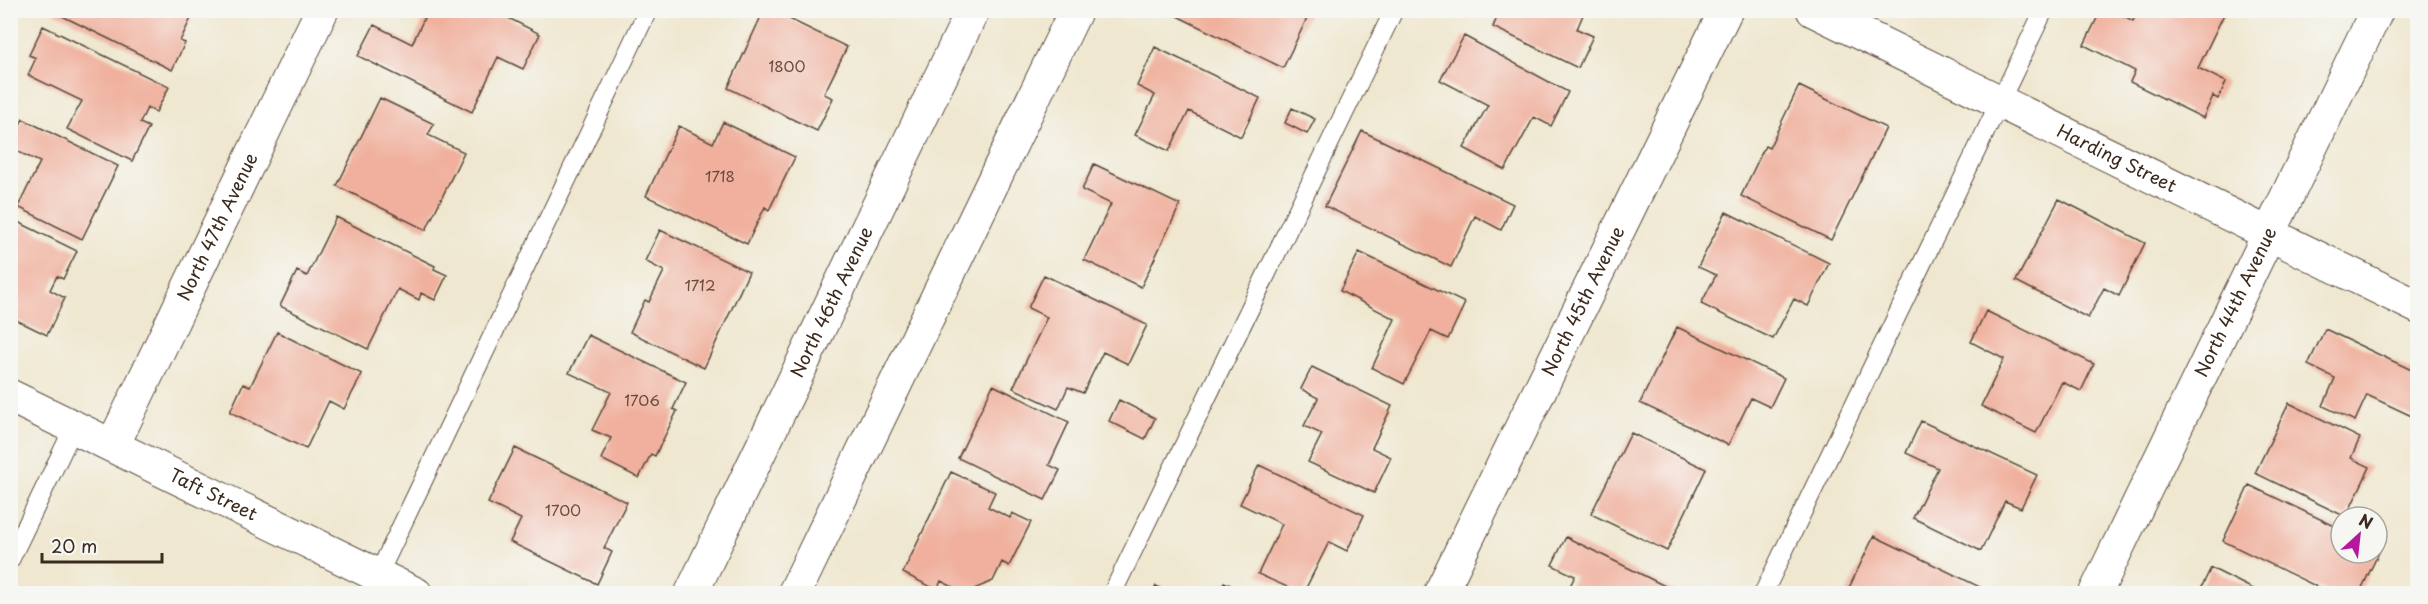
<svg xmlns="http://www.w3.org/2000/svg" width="2428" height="604" font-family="'Playpen Sans',sans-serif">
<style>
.building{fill:#f0b09d}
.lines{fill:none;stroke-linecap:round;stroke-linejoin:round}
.service-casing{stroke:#564639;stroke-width:20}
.minor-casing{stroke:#564639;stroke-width:35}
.tertiary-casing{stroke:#564639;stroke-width:35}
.service{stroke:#fff;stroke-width:18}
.minor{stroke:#fff;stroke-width:33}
.tertiary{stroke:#fff;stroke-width:33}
.labels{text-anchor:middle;stroke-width:4.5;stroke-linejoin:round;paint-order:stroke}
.number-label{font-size:15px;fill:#684c3e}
.street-label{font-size:18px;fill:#3b2a1e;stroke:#f6f6f2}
</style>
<rect width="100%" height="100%" fill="#f6f6f2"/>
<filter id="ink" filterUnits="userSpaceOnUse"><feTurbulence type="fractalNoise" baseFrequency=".0167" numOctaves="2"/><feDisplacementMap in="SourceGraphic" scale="12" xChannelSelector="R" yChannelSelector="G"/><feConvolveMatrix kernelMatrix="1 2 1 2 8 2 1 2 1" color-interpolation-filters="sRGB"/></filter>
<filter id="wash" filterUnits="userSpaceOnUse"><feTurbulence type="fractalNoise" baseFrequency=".008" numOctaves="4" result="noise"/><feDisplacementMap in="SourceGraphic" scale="24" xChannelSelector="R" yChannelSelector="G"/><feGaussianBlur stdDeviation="1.35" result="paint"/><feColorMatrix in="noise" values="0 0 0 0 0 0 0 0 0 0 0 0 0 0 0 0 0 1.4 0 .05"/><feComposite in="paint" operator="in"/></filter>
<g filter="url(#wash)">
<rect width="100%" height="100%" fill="#efe7cf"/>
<g id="blocks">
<!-- building -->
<path class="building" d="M50,10H195L180,41L185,43L172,70Z
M428,10H493L540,34L523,69L498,57L472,112L358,56L374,25L412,44Z
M764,10H771L847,47L824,94L833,98L817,131L728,88Z
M1174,10H1311L1283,68L1173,14Z
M1500,10H1585L1577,29L1593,36L1578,68L1493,27Z
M2101,10H2113L2133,21L2138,10H2226L2198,68L2226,82L2218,99L2213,96L2203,118L2130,82L2135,71L2084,45Z
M43,26L169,87L156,112L147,108L140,123L149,127L132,161L67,129L82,101L28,75L36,58L29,55Z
M1464,36L1568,92L1551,126L1534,117L1505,170L1464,148L1488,105L1440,80Z
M1155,47L1260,98L1241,137L1189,111L1169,151L1135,135L1155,95L1137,86Z
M1799,86L1886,128L1831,240L1741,196L1765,146L1769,148Z
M380,98L434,124L428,135L464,152L426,230L337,186Z
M1292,108L1315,119L1307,134L1285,123Z
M23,119L118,166L82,239L18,207L40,162L10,148V143Z
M723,122L795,157L769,210L765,207L747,244L646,196L679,126L713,143Z
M1362,131L1513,204L1501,230L1475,216L1451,267L1325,206Z
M1094,164L1180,205L1141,287L1084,260L1111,204L1082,190Z
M2059,199L2145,243L2119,296L2104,288L2088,318L2016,281Z
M1726,212L1829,263L1808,306L1794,299L1773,339L1701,304L1716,275L1698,267Z
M336,217L435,266L434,269L447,275L435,300L421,293L419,300L398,289L368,349L280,306L297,271L307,276Z
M10,218L77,251L63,279L57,276L50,290L65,298L47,335L10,317Z
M660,230L749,272L704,368L630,332L645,300L649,302L664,271L645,261Z
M1359,252L1465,303L1448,339L1431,331L1404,384L1372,368L1395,319L1340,291Z
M1044,275L1147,325L1128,364L1103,352L1083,393L1068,387L1058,409L1013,388L1047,317L1028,308Z
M1986,311L2094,364L2081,391L2062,382L2036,433L1981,406L2004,359L1971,342Z
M1677,327L1784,378L1770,407L1751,398L1728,445L1640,403Z
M2325,329L2418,373V419L2367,395L2355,421L2323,406L2335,378L2308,365Z
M277,332L362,374L344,409L329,401L306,449L230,412L243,384L250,387Z
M588,335L686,382L673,409L677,411L655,456L651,454L639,478L601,459L611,438L592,430L611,392L569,373Z
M1312,367L1392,406L1372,448L1391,457L1374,493L1308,462L1322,434L1304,426L1318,398L1301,389Z
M993,385L1069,422L1049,465L1060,470L1045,500L958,458Z
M1119,400L1155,418L1145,439L1109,421Z
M2289,403L2360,438L2351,458L2370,467L2346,517L2255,473Z
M1921,421L2037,475L2021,508L2005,501L1981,551L1913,518L1938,468L1906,453Z
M1631,433L1706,469L1667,551L1591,514Z
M515,448L627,502L604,548L612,552L597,584L510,542L521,519L488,503Z
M1259,465L1364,515L1347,551L1329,542L1303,594L1258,574L1282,524L1240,504Z
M951,472L995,492L988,507L1010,518L1012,513L1031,522L1009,566L1002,562L993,581L965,593L941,581L937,590L903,573Z
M2249,485L2341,529V553H2377V546L2381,548L2359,594H2332L2223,541Z
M1874,536L1982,588L1979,594H1846Z
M1566,537L1681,594H1566L1575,576L1552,565Z
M2211,568L2263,594H2198Z
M1224,582L1249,594H1218Z
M1156,586L1172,594H1152Z"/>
</g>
</g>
<g filter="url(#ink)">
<use href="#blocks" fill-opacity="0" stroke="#564639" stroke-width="1.5"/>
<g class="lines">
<!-- service casing -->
<g class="service-casing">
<path id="service" d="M10,560L74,427
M378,575L648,10
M1112,594L1394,10
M1763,594L2044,10"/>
</g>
<!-- minor casing -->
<g class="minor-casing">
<g id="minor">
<path id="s1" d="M1813,10L2418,307"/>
<path id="s2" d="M113,445L322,10"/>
<path id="s3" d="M1440,594L1726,10"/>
<path id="s4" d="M2095,594L2377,10"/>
</g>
</g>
<!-- tertiary casing -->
<g class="tertiary-casing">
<g id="tertiary">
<path id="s5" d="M10,396L416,594"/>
<path id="s6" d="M691,594L973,10"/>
<path d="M794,594L1076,10"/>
</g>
</g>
<!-- service -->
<use href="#service" class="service"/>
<!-- minor -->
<use href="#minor" class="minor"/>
<!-- tertiary -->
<use href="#tertiary" class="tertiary"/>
</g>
</g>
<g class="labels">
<!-- number labels -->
<g class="number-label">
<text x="787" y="72">1800</text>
<text x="720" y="182">1718</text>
<text x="700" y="291">1712</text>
<text x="642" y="406">1706</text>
<text x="563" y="516">1700</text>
</g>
<!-- street labels -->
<g class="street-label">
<text dy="6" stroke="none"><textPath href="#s1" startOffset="338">Harding Street</textPath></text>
<text dy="6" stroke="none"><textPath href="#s2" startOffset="242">North 47th Avenue</textPath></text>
<text dy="6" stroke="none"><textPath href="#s6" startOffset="324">North 46th Avenue</textPath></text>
<text dy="6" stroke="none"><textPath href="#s3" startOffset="326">North 45th Avenue</textPath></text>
<text dy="6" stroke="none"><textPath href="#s4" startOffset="324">North 44th Avenue</textPath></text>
<text dy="6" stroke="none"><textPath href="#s5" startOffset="226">Taft Street</textPath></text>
</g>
</g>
<!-- margin -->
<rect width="2428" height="604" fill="none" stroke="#f6f6f2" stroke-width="36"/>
<!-- north arrow -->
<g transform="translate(2359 535) rotate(27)"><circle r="28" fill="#f6f6f2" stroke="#aba49d" stroke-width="1.5"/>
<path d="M0-4.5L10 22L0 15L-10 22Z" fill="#b5179e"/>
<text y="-9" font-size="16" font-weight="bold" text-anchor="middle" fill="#3b2a1e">N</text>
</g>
<!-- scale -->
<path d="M42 553v9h120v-9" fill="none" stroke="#3b2a1e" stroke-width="3"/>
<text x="51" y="553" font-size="18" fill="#3b2a1e" stroke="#f6f6f2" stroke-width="4.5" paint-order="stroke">20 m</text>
</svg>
